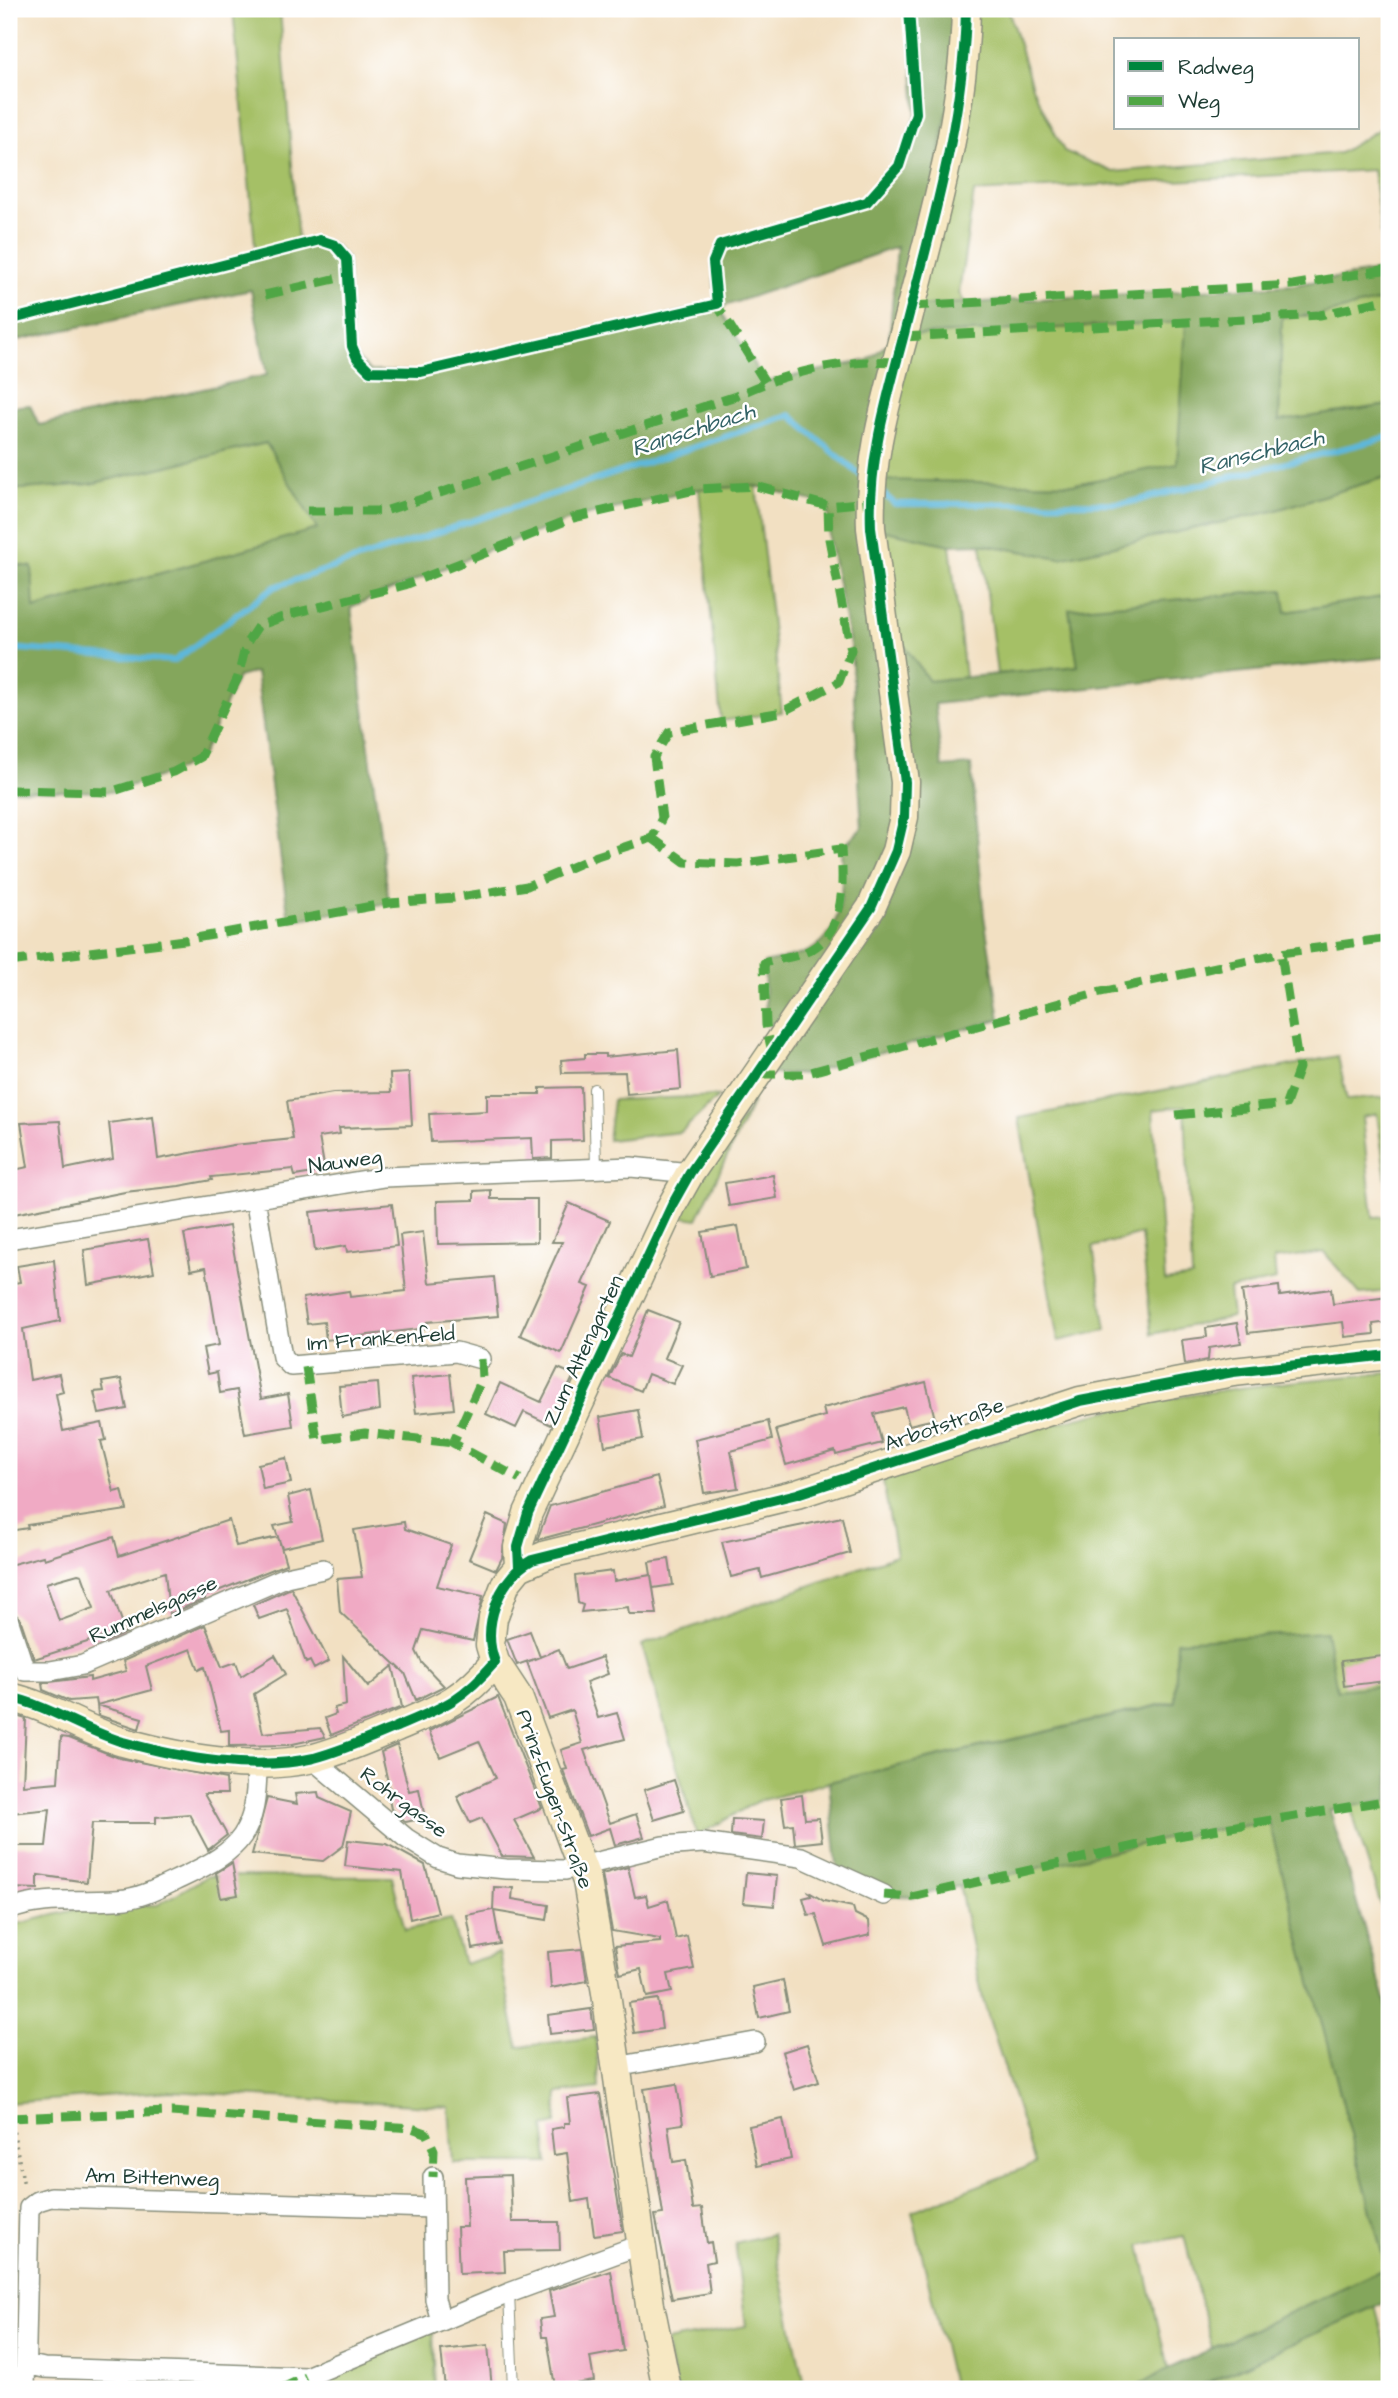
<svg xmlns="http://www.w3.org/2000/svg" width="1398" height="2398" font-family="'Architects Daughter',sans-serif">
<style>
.green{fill:#a5c066;stroke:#627e4d;stroke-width:2;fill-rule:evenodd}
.forest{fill:#84a65b;stroke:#527248;stroke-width:2;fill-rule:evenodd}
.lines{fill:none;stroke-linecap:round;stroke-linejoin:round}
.stream{stroke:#5db7da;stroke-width:6}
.building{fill:#f0aac4;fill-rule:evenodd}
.lane-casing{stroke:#888e7b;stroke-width:12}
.street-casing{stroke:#888e7b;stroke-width:22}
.secondary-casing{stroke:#888e7b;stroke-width:31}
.path{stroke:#888e7b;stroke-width:3.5;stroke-dasharray:2 5;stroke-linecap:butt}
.lane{stroke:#fff;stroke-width:10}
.street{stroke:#fff;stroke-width:19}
.secondary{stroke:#f7e8c3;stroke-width:28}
.quiet{stroke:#4fa644;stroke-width:9;stroke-dasharray:18 9;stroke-linecap:butt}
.cycleway-casing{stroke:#fff;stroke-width:15}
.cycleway{stroke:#00873e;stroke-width:10}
.labels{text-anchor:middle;stroke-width:5;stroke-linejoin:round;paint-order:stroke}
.street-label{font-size:21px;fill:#1f3d34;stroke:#fff}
.water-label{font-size:23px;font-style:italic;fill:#326266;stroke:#fff}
</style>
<rect width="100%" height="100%" fill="#fff"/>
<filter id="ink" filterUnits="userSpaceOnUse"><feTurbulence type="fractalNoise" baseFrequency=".0143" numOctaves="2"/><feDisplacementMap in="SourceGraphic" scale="14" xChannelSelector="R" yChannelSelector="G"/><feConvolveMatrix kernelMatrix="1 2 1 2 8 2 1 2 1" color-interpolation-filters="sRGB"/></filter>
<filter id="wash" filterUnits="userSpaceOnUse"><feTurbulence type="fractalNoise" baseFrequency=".00686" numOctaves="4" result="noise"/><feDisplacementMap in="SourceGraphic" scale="28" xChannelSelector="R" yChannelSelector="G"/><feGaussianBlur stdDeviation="1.57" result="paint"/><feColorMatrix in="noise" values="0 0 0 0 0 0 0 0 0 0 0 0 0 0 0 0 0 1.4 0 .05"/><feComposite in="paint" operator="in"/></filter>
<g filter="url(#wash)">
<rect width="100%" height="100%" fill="#f2e0c2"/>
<!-- green -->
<path class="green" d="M233,9H280L298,244L256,256Z
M966,9H1008L1032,87L1064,151L1113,172L1340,153L1389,123V269L1386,270L1373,170L974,192L959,293L965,303L911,306Z
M1389,299V405L1279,422L1282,317L1320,315Z
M1187,322L1177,465L1075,484L879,481L912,335Z
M267,443L318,529L33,609L32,567L9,564V490L90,484Z
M1389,476V596L1286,612L1282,590L1069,610L1078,666L997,674L981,544L1060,558L1273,511Z
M756,486L782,712L721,721L699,489Z
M882,530L950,545L965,677L929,681L894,631Z
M1338,1056L1347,1100L1389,1097V1201L1377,1114L1362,1117L1373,1217L1389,1216V1291L1360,1294L1324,1252L1274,1259L1276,1280L1229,1290L1232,1317L1152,1334L1141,1234L1093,1247L1106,1330L1058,1341L1019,1118ZM1185,1106L1192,1277L1165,1281L1153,1110Z
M719,1096L681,1132L608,1140L613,1100Z
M753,1102L697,1219L677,1216Z
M1389,1373V1685L1337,1690L1177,1642L1175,1701L829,1782L756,1802L697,1836L642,1645L896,1555L883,1481C940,1462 996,1439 1054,1424C1164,1394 1276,1382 1389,1373Z
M1389,1800V1931L1350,1806Z
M1269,1821L1386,2268L1212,2348L1184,2236L1140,2245L1168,2369L1133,2389H953L912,2211L1035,2164L983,2000L959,1884L1178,1836Z
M208,1876L392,1877L405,1930L451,1919L464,1964L499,1953L518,2047L596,2037L599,2088L558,2093L556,2124L544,2127L548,2163H453L449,2107L171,2091L9,2103V1926L95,1905H157Z
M772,2234L805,2389H676L666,2341L746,2326L735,2243Z
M1375,2305L1389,2358V2389H1200L1199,2387Z
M433,2329L435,2389H330V2372Z"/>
<!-- forest -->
<path class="forest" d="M909,9H966L911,306L1293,285L1389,269V299L1320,315L1282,317L1279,421L1389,405V476L1273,511L1060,558L981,544L950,545L882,530L894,631L929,681L1078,666L1069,609L1283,590L1286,612L1389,596V657L935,704L942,767L971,765L984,916L1000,1019L804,1074H766L793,1020L766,1025L764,963C778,959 799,957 812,949C846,929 843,882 841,849L862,828L851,650L829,539L828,505L756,486L699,489L576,518L490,549L351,607L389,903L289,921L256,672L238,677L201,757L174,772L110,792L9,790V564L32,567L34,609L317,529L266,443L90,484L9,490V407L30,405L39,425L267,375L251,290L9,342V320L320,240L335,245L347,259L352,346L357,358L370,371L421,372L716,304L713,262L720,245L866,202L899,166L916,113ZM897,247L889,342L868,360L765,382L719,308ZM1186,322L1177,464L1075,484L880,480L912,335Z
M1326,1632L1337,1690L1389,1685V1800L1330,1810L1389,2014V2300L1193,2389H1133L1168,2369L1386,2268L1269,1822L1178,1836L912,1897L884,1895L838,1875L829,1782L1175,1702L1177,1641Z"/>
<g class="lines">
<!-- stream -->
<path class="stream" d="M879,490L895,504L1127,503L1389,437
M9,648L174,661L274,587L790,415L865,479"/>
</g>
<g id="blocks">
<!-- building -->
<path class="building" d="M678,1050L681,1089L627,1094L625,1072L562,1073L561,1060L585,1058V1054H605V1057Z
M409,1073L412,1125L339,1128L340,1134L319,1137L325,1171L295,1176L293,1169L211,1177L212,1180L179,1186L125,1192L9,1215V1171L28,1167L21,1123L60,1121L65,1169L113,1159L109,1123L153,1117L158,1159L233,1145L293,1139L287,1101L333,1093L391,1092L390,1074Z
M581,1087L583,1140L552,1141V1158L533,1159L532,1138L431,1142L429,1114L487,1111V1094H540V1088Z
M773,1175L777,1198L729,1206L725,1183Z
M491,1190V1199H537V1242L438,1244L437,1201L474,1200V1191Z
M569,1203L610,1221L582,1284L590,1287L561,1353L520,1335L562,1242H552Z
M392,1204L397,1246L347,1252L346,1246L315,1251L310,1212Z
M229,1226L261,1399L288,1394L293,1426L245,1434L237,1390L220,1393L217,1372L208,1374L203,1348L219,1345L206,1267L191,1270L184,1234Z
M738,1226L746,1269L710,1276L702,1232Z
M423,1232L429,1283L494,1277L498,1316L427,1322L428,1328L326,1340L324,1322L307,1324L303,1298L349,1291L350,1297L406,1291L400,1235Z
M148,1239L154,1272L88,1285L84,1250Z
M54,1260L60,1321L23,1329L30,1380L59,1374L63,1392L56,1394L63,1431L102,1423L106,1440L101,1441L114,1492L122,1490L127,1510L27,1525L28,1528L9,1531V1284L20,1282L17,1266Z
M1279,1286L1280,1296L1331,1289L1333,1304L1389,1297V1322L1373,1324L1374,1334L1345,1337L1343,1322L1248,1333L1242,1291Z
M648,1310L679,1322L664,1358L682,1365L673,1384L648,1374L641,1391L609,1378L621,1354L629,1357Z
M1237,1323L1241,1343L1209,1348L1208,1360L1185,1364L1182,1340L1207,1337L1206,1328Z
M558,1368L574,1375L551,1425L524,1412L516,1428L486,1414L500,1383L541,1402Z
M450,1374L454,1409L416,1413L411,1378Z
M121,1379L127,1409L99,1414L94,1392L104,1391L102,1382Z
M926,1382L935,1419L909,1425L904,1407L874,1414L882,1443L836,1455L835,1451L786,1465L776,1430L825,1416L823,1408Z
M378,1383L380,1410L342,1417L339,1386Z
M638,1410L643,1439L605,1446L600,1417Z
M768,1421L772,1440L731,1451L738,1488L704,1493L695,1439Z
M286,1458L291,1483L263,1489L258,1464Z
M657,1477L664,1506L537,1540L550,1506Z
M311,1490L322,1539L282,1548L274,1526L293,1522L288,1496Z
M487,1515L507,1524L502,1558L496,1570L469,1559Z
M842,1517L850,1553L762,1578L760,1570L731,1577L722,1542Z
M229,1520L236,1546L278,1537L286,1564L205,1596V1599L169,1614L165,1572L111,1590L126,1633L105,1642L103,1637L34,1659L20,1618L9,1610V1565L43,1556L44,1559L114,1537L119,1556ZM78,1574L82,1575L94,1608L59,1621L46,1583Z
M404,1522L405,1529L451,1545L437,1586L483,1596L473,1641L423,1630L416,1651L422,1663L444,1686L416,1700L405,1673L340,1612L337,1579L362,1577L354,1530Z
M669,1559L673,1585L653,1588L649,1562Z
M613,1571L614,1581L651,1575L657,1614H629L628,1607L581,1612L583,1605L578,1603L575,1576Z
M291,1588L329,1661L314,1669L310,1661L306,1663L287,1609L259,1619L253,1605Z
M205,1625L222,1667L236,1662L241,1676L275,1655L286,1674L254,1694L263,1733L320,1728L325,1737L288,1745L229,1746V1730L221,1731L205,1667L199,1670L191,1649L146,1666L152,1690L97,1705L96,1699L69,1701L43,1690L42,1683L90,1677V1681L126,1671L123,1661Z
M530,1631L540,1657L517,1665L507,1639Z
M559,1649L567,1669L602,1657L608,1674L586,1682L598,1718L617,1713L625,1739L584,1750L610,1823L636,1814L644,1837L615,1845L610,1828L588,1836L563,1770L567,1769L561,1750L582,1743L572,1710L548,1718L527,1662Z
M343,1656L368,1687L393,1666L402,1707L331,1735L325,1718L336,1714L334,1708L346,1705Z
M1382,1656L1386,1681L1344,1686L1341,1661Z
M498,1697L542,1808L514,1820L534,1857L502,1856L482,1818L470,1823L457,1796L496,1778L479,1741L440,1757L429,1731Z
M97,1705L142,1718L139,1729L98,1715Z
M9,1714L26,1719L23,1785L58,1782L61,1737L69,1738L119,1758L226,1779L227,1794H204L227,1835L208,1850L189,1814L156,1817V1823H92L87,1882L38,1875V1889L10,1888L11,1846H46L50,1809L12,1813V1807H9Z
M397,1745L409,1791L419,1789L425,1818L406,1822L391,1809L388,1795H391L381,1752Z
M674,1780L684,1811L654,1820L644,1790Z
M318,1792L319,1798L351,1812L343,1846L323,1861L252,1854L267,1798L297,1804L295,1794Z
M802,1795L805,1819L819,1818L822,1841L795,1844L793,1824L785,1825L781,1798Z
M732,1819L764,1821L762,1839L731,1835Z
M348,1840L387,1844L425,1865L438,1912L410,1919L402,1872L345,1866Z
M232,1863L238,1895L221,1898L216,1873Z
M628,1867L635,1897L646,1895L649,1906L668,1900L676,1939L687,1936L694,1969L668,1974L672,1992L647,1997L641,1969L620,1974L615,1946L660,1942V1939L612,1931L602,1874Z
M746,1873L777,1876L774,1906L743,1903Z
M494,1887L513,1888L512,1899L549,1905L547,1920L494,1911L500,1944L473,1949L467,1915L493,1910Z
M809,1892L824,1901L853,1907L855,1914L869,1921L870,1935L826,1946L816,1914L808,1915L803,1898L811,1896Z
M582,1949L587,1981L551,1988L548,1952Z
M783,1980L789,2011L759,2018L753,1987Z
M658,1999L662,2029L634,2033L629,2003Z
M591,2009L594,2029L550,2034L548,2015Z
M807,2044L819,2082L794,2090L782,2052Z
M677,2084L683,2124L668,2126L673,2162L686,2160L693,2209L702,2208L707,2243L711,2242L714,2261L706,2263L710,2293L672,2299L655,2215L663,2214L644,2089Z
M600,2094L623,2231L594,2235L589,2199L573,2202L567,2153L554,2155L551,2129L564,2127V2123H570L567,2098Z
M783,2119L791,2159L757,2166L749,2126Z
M510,2175L512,2222H559L560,2250L504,2251L505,2272L459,2274L457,2227H467L465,2177Z
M611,2271L623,2351L590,2357L594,2381L555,2387L547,2337H542L540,2319L554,2317L549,2291Z
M488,2345L492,2389H445L441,2350Z"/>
</g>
</g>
<g filter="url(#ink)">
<use href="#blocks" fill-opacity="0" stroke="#888e7b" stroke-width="2"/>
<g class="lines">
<!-- lane casing -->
<g class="lane-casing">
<path id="lane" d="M594,1089L596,1168
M509,2293L513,2389"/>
</g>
<!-- street casing -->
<g class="street-casing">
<path id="street" d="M255,1198L282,1357L291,1366L456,1352L481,1359
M9,1239L384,1177L631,1167L690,1173
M9,1622L25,1671
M25,1671H50L83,1665L286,1577L323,1569
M311,1758L406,1838L438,1858L457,1864L506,1869L565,1870L663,1846L703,1843L801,1857L884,1895
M9,1910C47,1895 87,1904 126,1899C145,1896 164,1886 181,1878C243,1849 257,1833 257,1763
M616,2067L755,2042
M433,2177L435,2299L441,2321
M26,2364L44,2368L306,2377L509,2293L642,2244
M25,2389L29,2208L38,2201L51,2197L433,2208"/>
</g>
<!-- secondary casing -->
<g class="secondary-casing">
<path id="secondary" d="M519,1567L518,1547L528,1513L672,1205L690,1173L871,908L896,851L904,817L905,782L871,528C868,460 887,399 904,334C931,227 964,120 966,9
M9,1697C50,1706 83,1730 123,1742C182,1758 252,1772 314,1758C341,1751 368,1739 394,1728C441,1708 461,1702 495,1662
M667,2389L650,2305L606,1993L587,1881L518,1697L495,1662L490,1645L493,1618L506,1583L519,1567L546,1555L797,1494L1080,1401L1233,1372L1389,1355"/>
</g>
<!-- path -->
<path class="path" d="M11,2118L24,2186"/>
<!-- lane -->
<use href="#lane" class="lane"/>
<!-- street -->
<use href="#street" class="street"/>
<!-- secondary -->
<use href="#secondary" class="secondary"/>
<!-- quiet -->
<path class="quiet" d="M265,295L347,276
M716,298L719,308L765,382
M911,306L1293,285L1389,269
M903,337L1320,315L1389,299
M307,511H385L736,396C783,373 844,359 896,362
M9,790L110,792L174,772L201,757L238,677L246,644L258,626L291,614L405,585L573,518L699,489L756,486L828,506L870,502
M652,838L685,862L738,864L841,849C843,882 846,929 812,949C799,957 778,959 764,963L766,1025L772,1052
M9,962L185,940L389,903L454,898L527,886L597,856L652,838L662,818L654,757L669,732L782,712L839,682L851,650L829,539L828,506
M759,1070L766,1074H804L1096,993L1281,953L1389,938
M1176,1115L1286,1104L1299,1068L1281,953
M481,1359L482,1379L453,1443L520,1479
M306,1367L317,1440L365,1433L453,1443
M884,1895L912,1897L1178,1836L1389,1800
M9,2118L171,2112L412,2128L426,2133L434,2150L433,2177
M280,2389L306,2377"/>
<!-- cycleway casing -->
<g class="cycleway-casing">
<path id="cycleway" d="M9,320L320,240L335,245L347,259L352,346L357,358L370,371L421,372L717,304L713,262L720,245L867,202L899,166L916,113L909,9
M519,1567L518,1547L528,1513L672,1205L690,1173L871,908L896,851L904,817L905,782L871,528C868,460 887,399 904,334C931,227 964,120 966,9
M9,1697C50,1706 83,1730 123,1742C182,1758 252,1772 314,1758C341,1751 368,1739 394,1728C441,1708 461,1702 495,1662C481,1626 499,1578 532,1560L797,1494L1080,1401L1233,1372L1389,1355"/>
</g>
<!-- cycleway -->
<use href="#cycleway" class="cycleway"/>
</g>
</g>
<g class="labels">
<!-- street labels -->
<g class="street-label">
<text transform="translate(345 1161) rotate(-8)" y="7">Nauweg</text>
<text transform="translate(381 1338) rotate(-4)" y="7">Im Frankenfeld</text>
<text transform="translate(583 1350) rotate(-65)" y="7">Zum Altengarten</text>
<text transform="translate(944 1424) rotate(-19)" y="7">Arbotstraße</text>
<text transform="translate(153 1609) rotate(-24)" y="7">Rummelsgasse</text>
<text transform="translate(555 1799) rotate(70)" y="7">Prinz-Eugen-Straße</text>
<text transform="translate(404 1802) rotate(37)" y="7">Rohrgasse</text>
<text transform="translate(152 2177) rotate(2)" y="7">Am Bittenweg</text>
</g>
<!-- water labels -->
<g class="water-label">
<text transform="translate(693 429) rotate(-18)" y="8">Ranschbach</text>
<text transform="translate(1261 451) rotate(-14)" y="8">Ranschbach</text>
</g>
</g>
<!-- margin -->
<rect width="1398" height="2398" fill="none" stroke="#fff" stroke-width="35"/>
<!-- legend -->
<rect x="1114" y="38" width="245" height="91" fill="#ffffff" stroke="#a5b1ae" stroke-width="2"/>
<rect x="1128" y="61" width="35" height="10" fill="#00873e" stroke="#a5b1ae" stroke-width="2"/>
<text x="1178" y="74" font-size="21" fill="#1f3d34">Radweg</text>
<rect x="1128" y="96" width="35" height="10" fill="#4fa644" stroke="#a5b1ae" stroke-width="2"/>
<text x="1178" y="108" font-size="21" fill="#1f3d34">Weg</text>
</svg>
